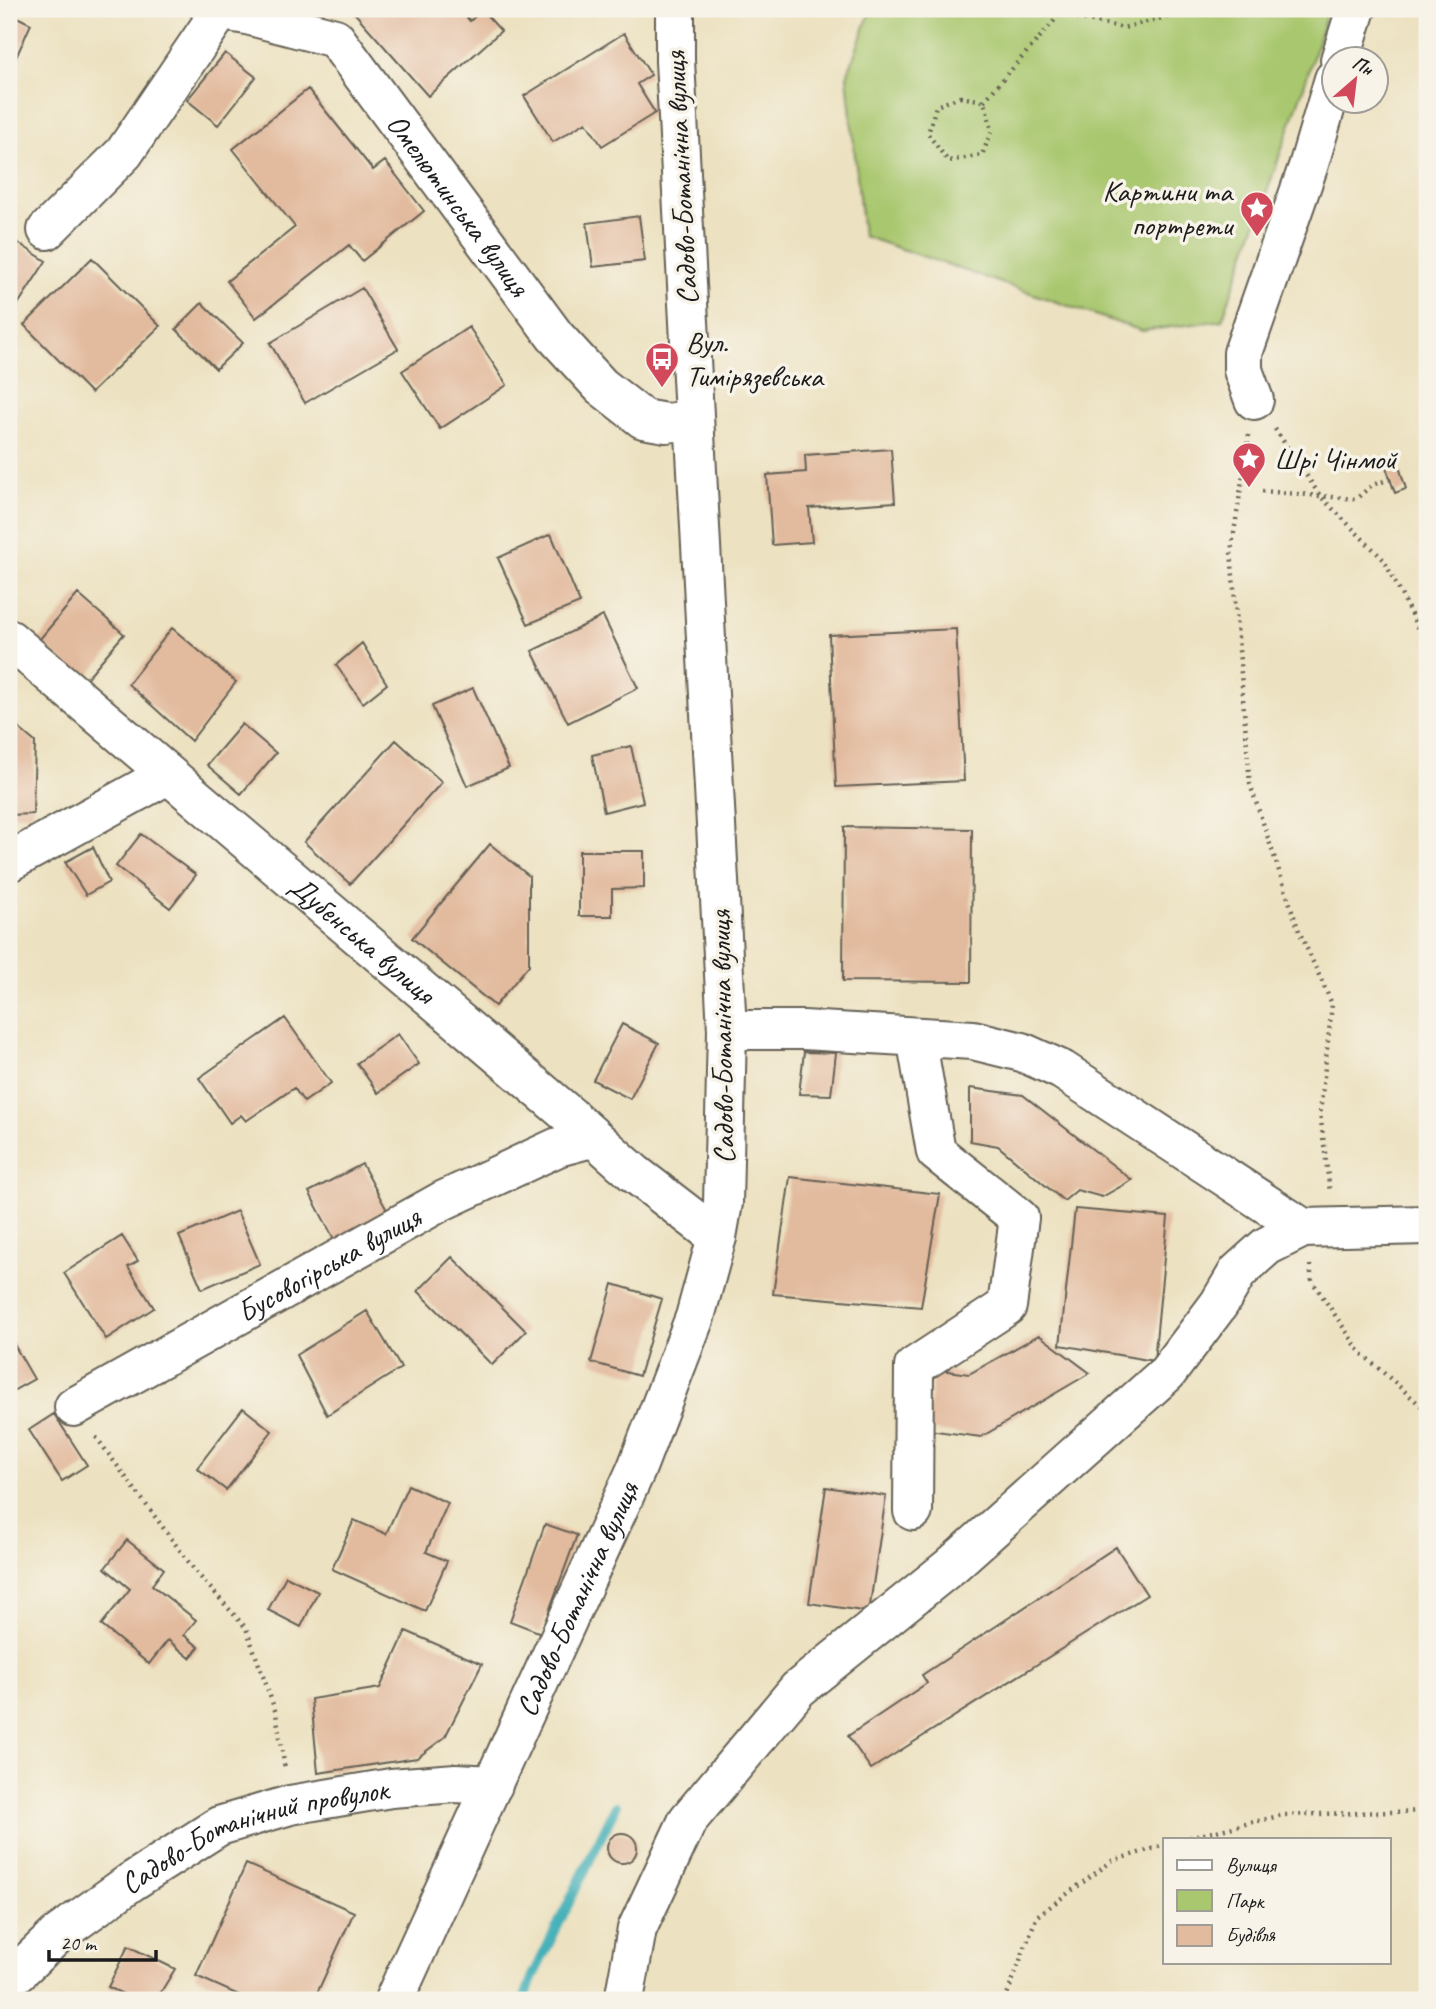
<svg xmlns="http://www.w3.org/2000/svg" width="1436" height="2009" font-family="Caveat,sans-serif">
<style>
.green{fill:#a9c76e;stroke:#627245;stroke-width:2}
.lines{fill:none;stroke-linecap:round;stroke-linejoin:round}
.stream{stroke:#3daeb7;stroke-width:10}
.building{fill:#e2ba9d}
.minor-casing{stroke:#656155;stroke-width:42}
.path{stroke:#656155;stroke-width:4.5;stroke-dasharray:2 5;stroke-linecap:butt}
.minor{stroke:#fff;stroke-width:38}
.labels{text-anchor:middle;stroke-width:7;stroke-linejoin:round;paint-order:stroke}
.street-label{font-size:30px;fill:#1c1c1c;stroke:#f7f3e8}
.poi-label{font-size:30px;fill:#1c1c1c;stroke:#f7f3e8;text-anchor:start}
</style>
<rect width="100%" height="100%" fill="#f7f3e8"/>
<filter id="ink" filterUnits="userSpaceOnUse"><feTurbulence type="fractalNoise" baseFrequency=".0143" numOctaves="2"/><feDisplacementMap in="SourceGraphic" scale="14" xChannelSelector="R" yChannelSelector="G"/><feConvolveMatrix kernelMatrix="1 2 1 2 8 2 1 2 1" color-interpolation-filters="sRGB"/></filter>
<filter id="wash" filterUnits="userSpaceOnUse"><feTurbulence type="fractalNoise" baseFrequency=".00686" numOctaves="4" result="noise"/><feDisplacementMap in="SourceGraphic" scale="28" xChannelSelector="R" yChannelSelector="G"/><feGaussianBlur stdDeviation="1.57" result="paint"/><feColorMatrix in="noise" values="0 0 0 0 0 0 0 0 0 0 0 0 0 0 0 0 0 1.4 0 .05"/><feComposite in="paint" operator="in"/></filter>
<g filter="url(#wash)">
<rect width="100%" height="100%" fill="#ece1c0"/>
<!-- green -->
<path class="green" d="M871,9H1328L1304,86L1222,320L1142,331L863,236L847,76Z"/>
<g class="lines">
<!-- stream -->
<path class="stream" d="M524,2000L533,1976L616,1806"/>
</g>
<g id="blocks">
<!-- building -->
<path class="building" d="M351,9H459L470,21L482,10L501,31L428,96Z
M9,13L31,24L9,73Z
M624,33L651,75L637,84L655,113L602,146L586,122L553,142L524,96Z
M225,53L256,77L218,125L187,100Z
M308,89L373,170L385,161L424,211L362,261L349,245L256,318L227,281L295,227L233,149Z
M639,216L645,261L593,267L587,223Z
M9,237L46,261L9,318Z
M92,258L160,326L91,393L24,325Z
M362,288L398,349L305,403L270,343Z
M202,303L243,343L216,369L176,329Z
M469,327L507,385L440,429L402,371Z
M891,449L895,502L809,508L812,542L772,545L767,475L806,472L805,455Z
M1398,463L1406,489L1395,493L1386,467Z
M551,534L580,603L528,624L498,558Z
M78,594L124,634L85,680L39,640Z
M603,616L638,688L568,723L532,651Z
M172,628L236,682L191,741L128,684Z
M956,629L964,781L836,787L829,635Z
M362,643L387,684L363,703L336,665Z
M473,688L509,768L467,786L432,706Z
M9,720L35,742L33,814L9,815Z
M242,724L276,753L241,794L207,765Z
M396,740L442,782L350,884L304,842Z
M631,746L643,802L604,812L592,755Z
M844,827L972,829L971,982L843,981Z
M141,834L196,875L170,908L116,866Z
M490,844L529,876V965L495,1006L412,938Z
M93,847L109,882L86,895L65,862Z
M579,851H644V888L612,889V916H579Z
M285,1018L331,1083L304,1102L294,1088L246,1121L241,1115L230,1123L199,1078Z
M622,1024L659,1043L630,1099L593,1080Z
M398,1034L419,1064L378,1093L357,1063Z
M804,1052L836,1053L831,1095L799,1094Z
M970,1088L1023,1095L1132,1180L1102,1197L1077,1190L1064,1201L998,1146L970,1141Z
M362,1164L388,1212L335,1241L309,1192Z
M790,1177L940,1194L921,1307L773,1294Z
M1075,1209L1168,1217L1154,1361L1060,1345Z
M237,1211L260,1264L202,1289L179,1236Z
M122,1236L138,1261L128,1267L154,1308L106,1339L64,1273Z
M452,1257L526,1331L492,1365L418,1291Z
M613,1284L662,1299L639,1376L591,1362Z
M367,1311L401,1368L327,1415L296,1355Z
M1039,1335L1090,1373L981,1437L928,1430L933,1369L969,1374Z
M9,1336L34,1379L9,1393Z
M243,1408L272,1431L226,1490L197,1468Z
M54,1414L87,1465L62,1481L29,1430Z
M408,1485L448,1503L426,1552L447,1561L425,1611L332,1569L354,1520L386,1534Z
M826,1487L886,1496L869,1612L809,1603Z
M545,1524L577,1535L541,1633L510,1621Z
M127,1540L164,1569L152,1585L196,1620L184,1635L199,1647L190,1658L168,1640L149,1664L101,1625L130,1589L105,1568Z
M1116,1547L1147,1595L871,1769L848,1736L927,1683L922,1675Z
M286,1576L318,1592L301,1627L268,1610Z
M406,1631L482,1664L445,1737L417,1758L318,1773L311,1699L380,1688Z
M607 1848a15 15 0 1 1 30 0a15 15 0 1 1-30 0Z
M246,1864L354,1912L314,2000H239L241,1996L196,1976Z
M128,1946L175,1969L156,2000H116L123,1994L108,1987Z"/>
</g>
</g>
<g filter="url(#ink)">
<use href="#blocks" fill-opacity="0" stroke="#656155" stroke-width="2"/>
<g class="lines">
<!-- minor casing -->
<g class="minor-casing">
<g id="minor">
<path id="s1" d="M210,9L247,15L335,38L555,336L601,386L643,419L666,423L693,420"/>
<path d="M1340,60L1356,9"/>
<path d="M47,230L124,153L221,10"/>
<path d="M1254,400L1243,370V353L1308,167L1334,79"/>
<path id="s2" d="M9,639L569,1115L634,1173L717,1237"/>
<path d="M9,862L167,775"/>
<path d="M727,1030H803L973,1040L1022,1052L1062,1070L1303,1228"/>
<path id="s3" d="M74,1407L442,1201L558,1147L592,1138"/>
<path d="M913,1511L914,1367L1007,1306L1019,1218L936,1152L916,1037"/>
<path id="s4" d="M9,1976L17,1973L57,1935L131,1882L219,1826L290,1805L391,1788L456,1783L493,1785"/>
<path id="s5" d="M394,2000L636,1470L695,1317L717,1237L723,1203L727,1030L675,61V9"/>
<path d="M624,2000L637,1929L688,1820L798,1689L951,1566L1167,1373L1219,1304L1238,1272L1267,1246L1303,1228L1427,1225"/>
</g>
</g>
<!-- path -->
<path class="path" d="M960,97L984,101L992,130L982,155L948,161L928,134L936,106Z
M984,101L1060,14L1123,28L1198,9
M1275,429L1321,497L1384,560L1427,647
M1249,435L1231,552L1250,784L1299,931L1332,1004L1320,1113L1330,1192
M1262,491L1356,499L1372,485L1391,479
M1310,1265L1312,1281L1360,1352L1427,1411
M96,1437L196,1572L246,1628L276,1713L285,1769
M1183,1839L1283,1815L1427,1811
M1005,2000L1037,1916L1112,1861L1165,1845"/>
<!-- minor -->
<use href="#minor" class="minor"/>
</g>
</g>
<!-- icons -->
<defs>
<g id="sight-pin" transform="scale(1.75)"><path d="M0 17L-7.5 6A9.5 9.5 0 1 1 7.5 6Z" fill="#d1495b" stroke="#f7f3e8"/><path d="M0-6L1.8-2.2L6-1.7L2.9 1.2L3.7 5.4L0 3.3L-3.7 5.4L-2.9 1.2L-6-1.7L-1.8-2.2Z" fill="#fff"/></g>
<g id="bus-pin" transform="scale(1.75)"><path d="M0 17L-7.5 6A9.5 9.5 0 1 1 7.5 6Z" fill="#d1495b" stroke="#f7f3e8"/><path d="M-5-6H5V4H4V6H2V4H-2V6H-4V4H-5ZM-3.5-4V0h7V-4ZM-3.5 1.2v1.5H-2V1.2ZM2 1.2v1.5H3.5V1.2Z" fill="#fff"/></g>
</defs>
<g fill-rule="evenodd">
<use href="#sight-pin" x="1257" y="208"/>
<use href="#bus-pin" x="662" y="359"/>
<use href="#sight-pin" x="1249" y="459"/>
</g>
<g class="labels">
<!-- street labels -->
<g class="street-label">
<text transform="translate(681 178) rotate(-93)" y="10">Садово-Ботанічна вулиця</text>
<text dy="10" stroke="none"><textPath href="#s1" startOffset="336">Омелютинська вулиця</textPath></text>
<text dy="10" stroke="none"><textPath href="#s2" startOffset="464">Дубенська вулиця</textPath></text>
<text transform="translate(722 1037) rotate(-91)" y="10">Садово-Ботанічна вулиця</text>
<text dy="10" stroke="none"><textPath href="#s3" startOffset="292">Бусовогірська вулиця</textPath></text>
<text dy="10" stroke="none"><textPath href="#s5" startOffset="441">Садово-Ботанічна вулиця</textPath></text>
<text dy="10" stroke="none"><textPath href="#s4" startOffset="289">Садово-Ботанічний провулок</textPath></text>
</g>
<!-- poi labels -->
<g class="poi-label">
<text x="1232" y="201" text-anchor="end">Картини та<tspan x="1232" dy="34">портрети</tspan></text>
<text x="686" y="352">Вул.<tspan x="686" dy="34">Тимірязєвська</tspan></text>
<text x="1274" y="469">Шрі Чінмой</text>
</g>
</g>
<!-- margin -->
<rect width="1436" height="2009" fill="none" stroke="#f7f3e8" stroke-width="35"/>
<!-- legend -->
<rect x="1163" y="1838" width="228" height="126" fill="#f7f3e8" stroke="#9f9d96" stroke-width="2"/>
<rect x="1177" y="1860" width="35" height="10" fill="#ffffff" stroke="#9f9d96" stroke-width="2"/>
<text x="1226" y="1872" font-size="21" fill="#1c1c1c">Вулиця</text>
<rect x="1177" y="1890" width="35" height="21" fill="#a9c76e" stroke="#9f9d96" stroke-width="2"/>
<text x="1226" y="1908" font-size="21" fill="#1c1c1c">Парк</text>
<rect x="1177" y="1925" width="35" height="21" fill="#e2ba9d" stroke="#9f9d96" stroke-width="2"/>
<text x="1226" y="1942" font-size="21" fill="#1c1c1c">Будівля</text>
<!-- north arrow -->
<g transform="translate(1355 80) rotate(28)"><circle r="33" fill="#f7f3e8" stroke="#9f9d96" stroke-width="2"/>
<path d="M0-5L12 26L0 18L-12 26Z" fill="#d1495b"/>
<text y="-10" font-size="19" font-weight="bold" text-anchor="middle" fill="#1c1c1c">Пн</text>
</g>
<!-- scale -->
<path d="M49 1950v10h107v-10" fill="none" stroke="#1c1c1c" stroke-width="3.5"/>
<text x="60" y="1950" font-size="21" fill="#1c1c1c" stroke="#f7f3e8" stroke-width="5" paint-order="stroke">20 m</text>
</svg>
